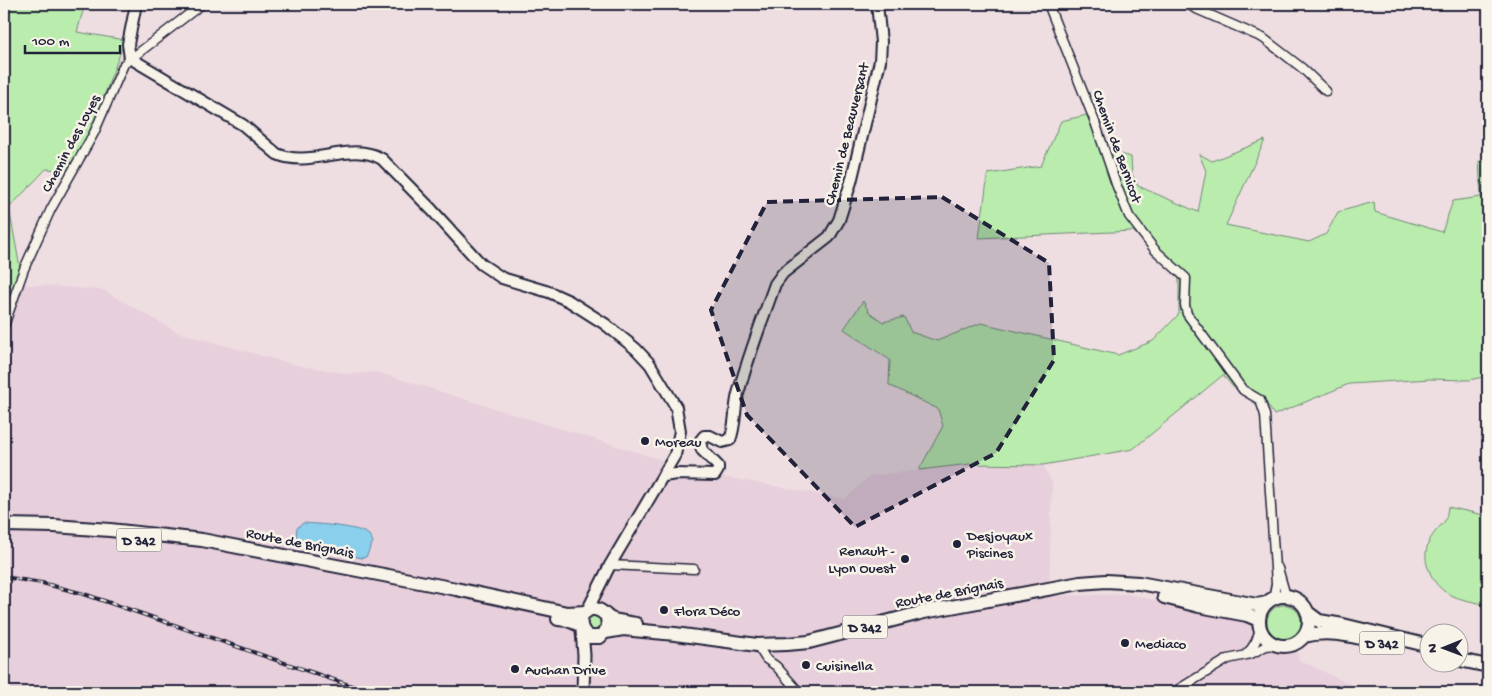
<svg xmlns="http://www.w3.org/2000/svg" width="1492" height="696" font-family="'Gochi Hand',sans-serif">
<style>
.built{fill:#e8cfdc}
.green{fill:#baedad;stroke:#6e8874}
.water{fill:#8acfec;stroke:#608aa5}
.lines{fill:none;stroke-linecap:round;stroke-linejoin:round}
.minor-casing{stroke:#22223b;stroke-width:11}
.tertiary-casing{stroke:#22223b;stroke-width:14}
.secondary-casing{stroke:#22223b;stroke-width:15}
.primary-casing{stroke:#22223b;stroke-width:16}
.minor{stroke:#f7f3e8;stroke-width:8}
.tertiary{stroke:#f7f3e8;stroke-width:10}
.secondary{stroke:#f7f3e8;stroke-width:11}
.primary{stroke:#f7f3e8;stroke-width:12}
.rail-casing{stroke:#22223b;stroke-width:4}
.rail{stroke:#f7f3e8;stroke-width:2;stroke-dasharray:5.5;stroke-linecap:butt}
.marked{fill:#22223b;fill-opacity:0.2;stroke:#22223b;stroke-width:4;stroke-dasharray:10 6;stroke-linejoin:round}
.poi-dot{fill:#22223b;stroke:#f7f3e8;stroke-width:2}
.labels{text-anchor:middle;stroke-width:5;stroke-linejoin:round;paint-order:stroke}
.shield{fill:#f7f3e8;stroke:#62616f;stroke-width:1}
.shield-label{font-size:14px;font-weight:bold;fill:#22223b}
.street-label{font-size:15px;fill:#22223b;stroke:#f7f3e8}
.poi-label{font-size:15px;fill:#22223b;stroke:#f7f3e8;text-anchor:start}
</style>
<rect width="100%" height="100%" fill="#eedee1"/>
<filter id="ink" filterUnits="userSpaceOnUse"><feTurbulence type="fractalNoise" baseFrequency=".02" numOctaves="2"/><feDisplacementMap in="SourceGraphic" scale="10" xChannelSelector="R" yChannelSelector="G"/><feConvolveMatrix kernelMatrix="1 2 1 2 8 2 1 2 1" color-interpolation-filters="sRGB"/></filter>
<g filter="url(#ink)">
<!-- built -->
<path class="built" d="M23,284L103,290L177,332L295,365L351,374L377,372L675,464L674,478L725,477L845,499L870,476L970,464L1043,465L1052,483L1049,596L1128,594L1234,618L1287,622L1299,660L1367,692H4V336Z"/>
<!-- green -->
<path class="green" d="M4,4H85L77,32L125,40L76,171L46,169L9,208L23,284L4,336Z
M1087,115L1104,157L1117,153L1131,157L1132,174L1138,186L1198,212L1206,171L1199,154L1212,161L1265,140L1226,225L1309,242L1326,234L1338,212L1374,202L1375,212L1442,232L1453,201L1481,197L1479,161L1488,162V376L1469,380L1430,379L1349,384L1274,415L1264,399L1245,387H1233L1223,375L1133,449L1043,465L970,464L919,470L943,426L938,409L889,385L890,360L844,329L863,301L869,312L883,322L904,317L911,332L937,341L981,323L1118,355L1153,341L1179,314V279L1133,231L979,238L988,174L1041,166L1061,121Z
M1448,507L1488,516V605C1462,599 1439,598 1429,570C1425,562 1425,552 1428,544C1432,534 1438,529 1444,522C1447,518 1447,512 1448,507Z
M1267 622a17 17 0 1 1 34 0a17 17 0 1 1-34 0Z
M586 623a8 8 0 1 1 16 0a8 8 0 1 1-16 0Z"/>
<!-- water -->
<path class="water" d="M303,523C317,524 359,526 369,535C370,536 373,541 373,542L366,557L362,558L306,547L299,543L296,536L297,528Z"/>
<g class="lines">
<!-- minor casing -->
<g class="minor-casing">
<path id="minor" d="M1048,4L1095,122L1116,184L1129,216L1155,250L1186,278L1185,305L1187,314L1243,390L1260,400L1265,415L1276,584L1273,599
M1188,4L1194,8L1263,38L1302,68L1326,91
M4,326L24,269L51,209L94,133L124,64L202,4
M610,565L694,569
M1278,568L1286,596
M757,645L766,659L776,666L799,692
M1246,654C1255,646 1258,638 1260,627
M1174,692L1228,659L1251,654L1266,646L1274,645"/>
</g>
<!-- tertiary casing -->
<g class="tertiary-casing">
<path id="tertiary" d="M136,4L128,44L130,58L243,125L277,154C311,169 350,140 382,159L432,210L481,264L502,278L549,292L569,301L605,324L636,349L650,364L676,407L680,431L675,455L610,565L587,611
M664,476L676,474L715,475L718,470V466L702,450L700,441L704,436H710L722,442L730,440C736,425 734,409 738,394C748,357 762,321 775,284L783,273L829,237L839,220L851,182L880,61L881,42L877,4"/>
</g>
<!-- secondary casing -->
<g class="secondary-casing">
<path id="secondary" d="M582,631L584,655L583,692"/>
</g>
<!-- primary casing -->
<g class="primary-casing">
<path id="primary" d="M4,525L54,526L110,530L202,540L456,589L567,613L586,612
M1259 621a25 25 0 1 1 50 0a25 25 0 1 1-50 0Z
M1164,597L1199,606L1247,615L1259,620
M1307,612L1319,621L1343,625L1430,646
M607,617L608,628L600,637H590C576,629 578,608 595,609C602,610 604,614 609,618C616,622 628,622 636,624
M558,619L568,620L580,625
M606,632L623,629L675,634L757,645L787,644L809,642L924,612L1080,583L1106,581L1139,583L1257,605L1267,603
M1304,636C1330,629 1355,637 1380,642
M1460,660L1488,666"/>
</g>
<!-- minor -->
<use href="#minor" class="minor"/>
<!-- tertiary -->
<use href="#tertiary" class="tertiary"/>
<!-- secondary -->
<use href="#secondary" class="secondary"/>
<!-- primary -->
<use href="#primary" class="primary"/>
<!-- rail casing -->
<g class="rail-casing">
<path id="rail" d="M4,577L42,583L84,594L369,692"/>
</g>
<!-- rail -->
<use href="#rail" class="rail"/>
</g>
</g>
<!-- marked area -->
<path class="marked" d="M942,197L1049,263L1054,360L996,453L855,527L747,415L711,310L767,202Z"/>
<!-- markers -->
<g class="poi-dot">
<circle cx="645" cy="441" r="5"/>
<circle cx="957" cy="544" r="5"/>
<circle cx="905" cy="559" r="5"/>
<circle cx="664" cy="610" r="5"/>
<circle cx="1125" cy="643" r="5"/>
<circle cx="806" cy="665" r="5"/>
<circle cx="515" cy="669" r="5"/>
</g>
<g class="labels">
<!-- shield labels -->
<g class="shield">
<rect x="116.5" y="528.5" width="45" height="23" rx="4"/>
<rect x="842.5" y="615.5" width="45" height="23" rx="4"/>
<rect x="1359.5" y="631.5" width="45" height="23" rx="4"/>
</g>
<g class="shield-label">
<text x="139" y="545">D 342</text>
<text x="865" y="632">D 342</text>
<text x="1382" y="648">D 342</text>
</g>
<!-- street labels -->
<g class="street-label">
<text transform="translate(846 134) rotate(-76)" y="5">Chemin de Beauversant</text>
<text transform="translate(70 143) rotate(-62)" y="5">Chemin des Loyes</text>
<text transform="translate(1118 146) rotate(70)" y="5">Chemin de Bernicot</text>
<text transform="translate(300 542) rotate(11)" y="5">Route de Brignais</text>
<text transform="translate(949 592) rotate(-11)" y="5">Route de Brignais</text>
</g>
<!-- poi labels -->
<g class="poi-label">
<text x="655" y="446">Moreau</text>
<text x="967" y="540">Desjoyaux<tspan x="967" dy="17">Piscines</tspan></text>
<text x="895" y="555" text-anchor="end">Renault -<tspan x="895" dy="17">Lyon Ouest</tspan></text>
<text x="674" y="615">Flora Déco</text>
<text x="1135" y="648">Mediaco</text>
<text x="816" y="670">Cuisinella</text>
<text x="525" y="674">Auchan Drive</text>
</g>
</g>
<!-- margin -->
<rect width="1492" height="696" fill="none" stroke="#f7f3e8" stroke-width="20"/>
<rect x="10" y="10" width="1472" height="676" fill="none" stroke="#22223b" stroke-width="2" filter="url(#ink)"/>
<!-- north arrow -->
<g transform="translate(1444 648) rotate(269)"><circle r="24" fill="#f7f3e8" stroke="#a29fa3"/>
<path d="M0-4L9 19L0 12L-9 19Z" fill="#22223b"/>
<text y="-8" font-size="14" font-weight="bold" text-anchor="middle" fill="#22223b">N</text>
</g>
<!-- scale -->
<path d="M25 45v8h95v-8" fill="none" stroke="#22223b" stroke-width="2.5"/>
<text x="32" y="45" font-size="15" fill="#22223b" stroke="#f7f3e8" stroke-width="4" paint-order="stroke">100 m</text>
</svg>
